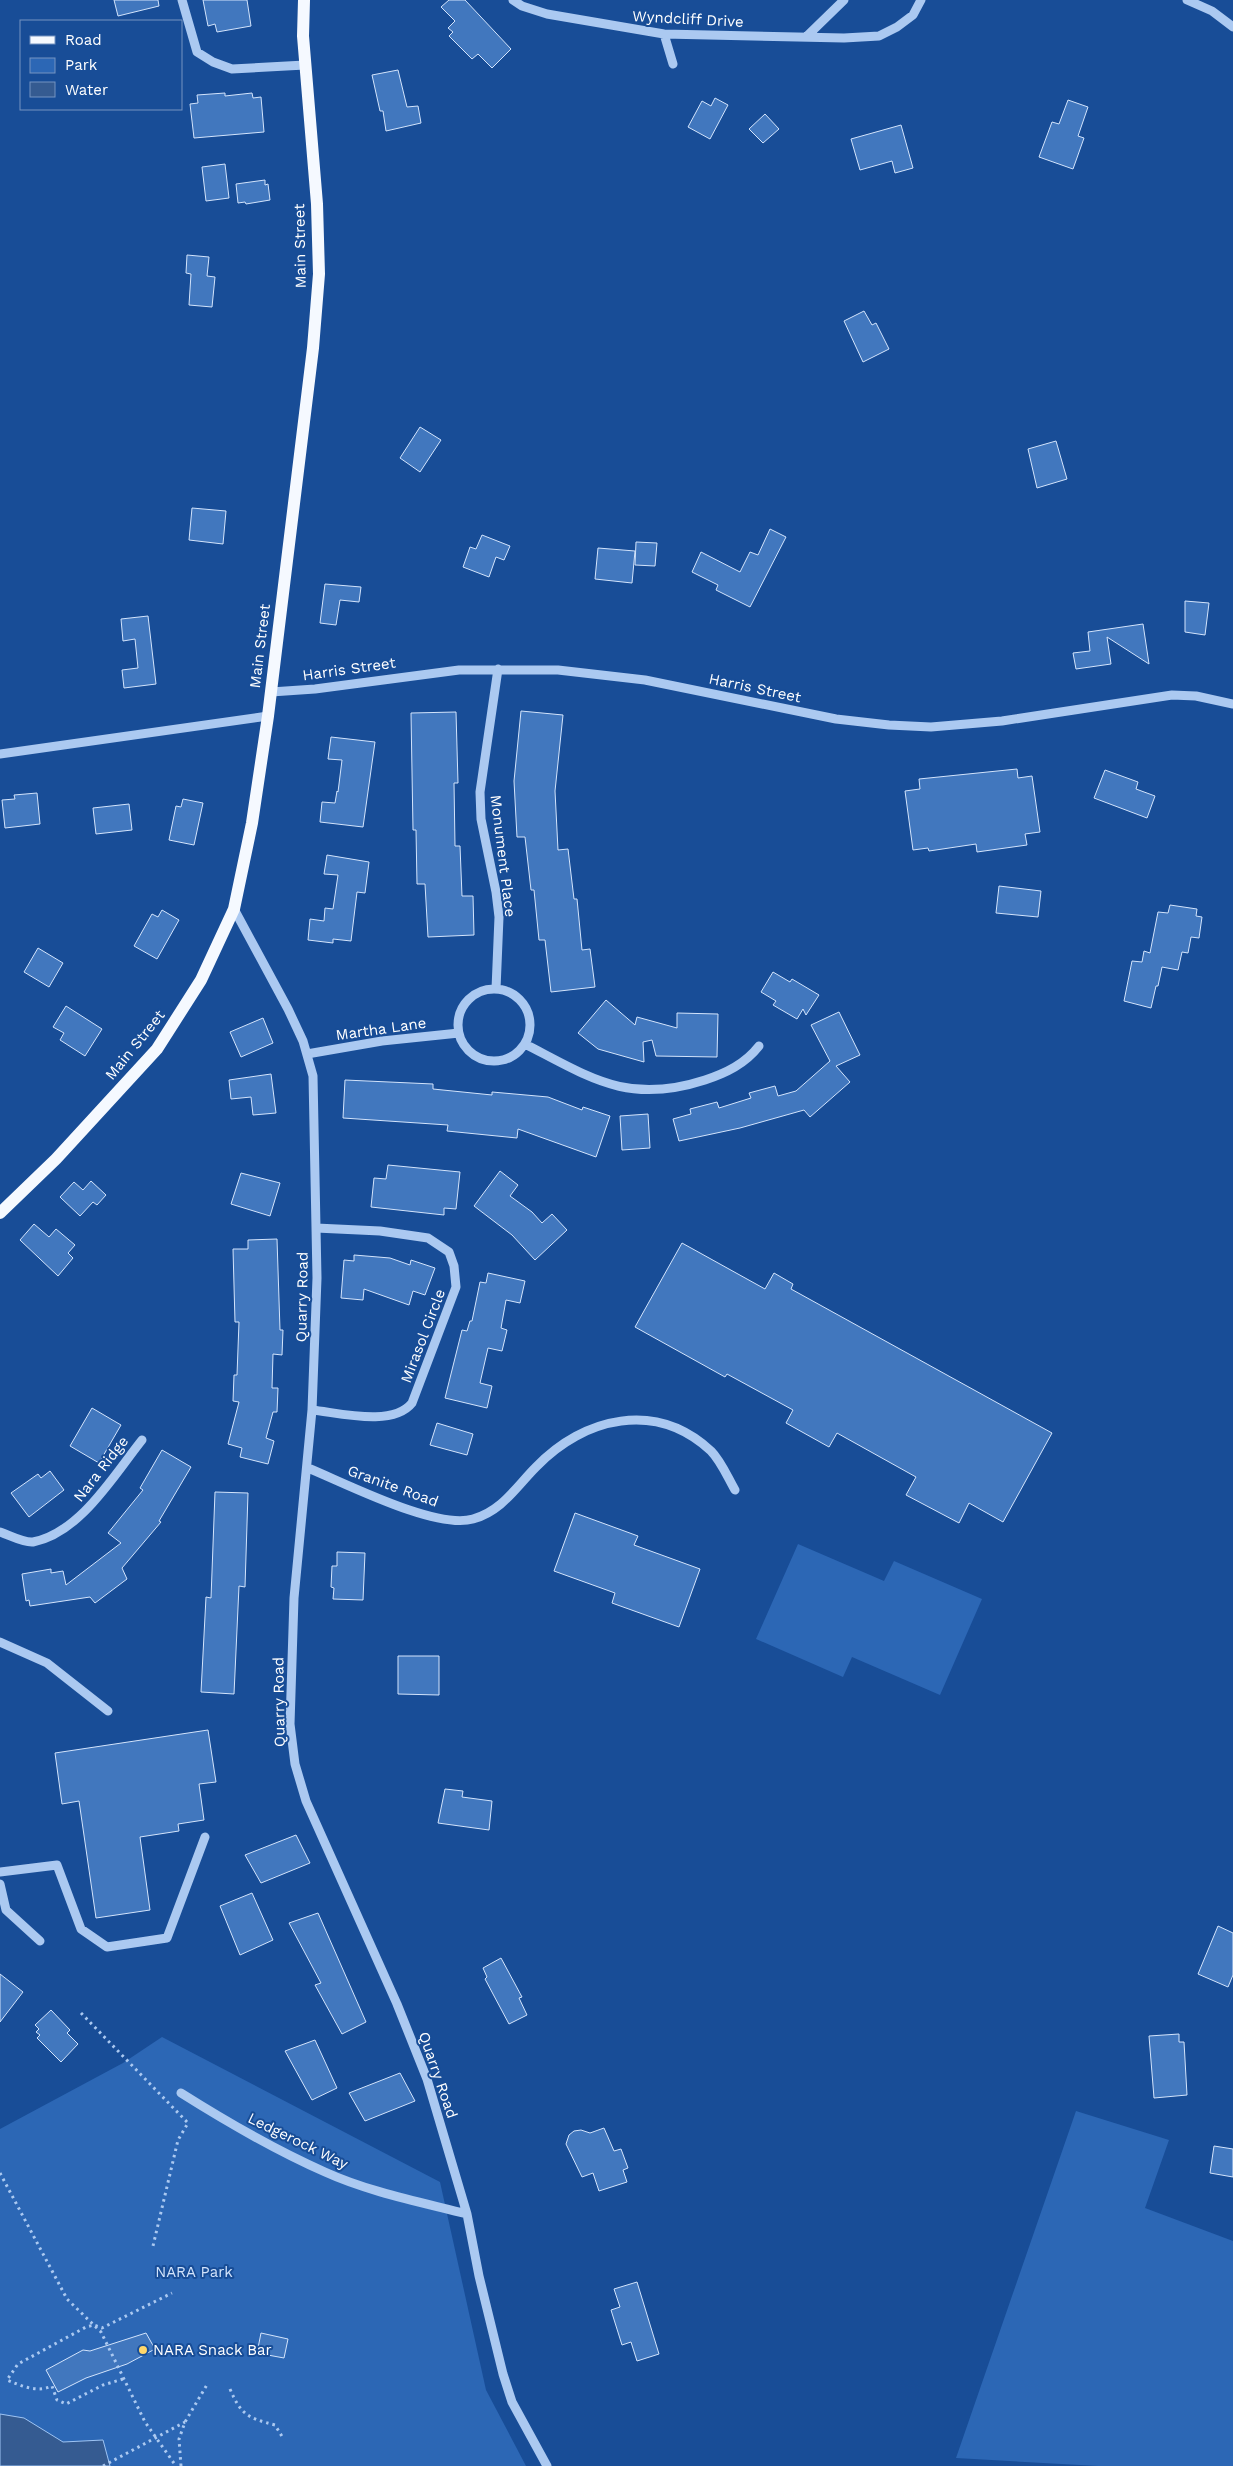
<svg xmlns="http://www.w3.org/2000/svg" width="1233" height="2466" font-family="'Work Sans',sans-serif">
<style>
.green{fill:#2c67b5}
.water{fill:#355b91;stroke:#9ec4f3}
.building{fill:#4177be;stroke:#d3e4fc}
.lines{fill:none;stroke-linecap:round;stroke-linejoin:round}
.path{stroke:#abc9f1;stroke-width:3;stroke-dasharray:2.5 4;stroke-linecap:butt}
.minor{stroke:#abc9f1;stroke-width:9}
.major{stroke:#f5f9ff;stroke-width:12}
.poi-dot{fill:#ffd76b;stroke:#184d97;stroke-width:2}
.labels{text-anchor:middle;stroke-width:4;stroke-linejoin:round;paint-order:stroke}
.street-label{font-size:15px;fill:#fff;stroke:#184d97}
.park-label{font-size:15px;fill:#d3e4fc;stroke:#184d97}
.poi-label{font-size:15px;fill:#fff;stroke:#184d97;text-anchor:start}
</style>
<rect width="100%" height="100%" fill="#184d97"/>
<!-- green -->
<path class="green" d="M798,1544L884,1581L894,1561L982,1599L940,1695L852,1657L843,1677L756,1639Z
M162,2037L440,2182L486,2390L526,2466H0V2129L123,2063Z
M1076,2111L1169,2140L1145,2208L1233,2241V2466H1098L956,2458Z"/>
<!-- water -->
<path class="water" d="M0,2414L24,2418L63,2442L103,2440L110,2466H0Z"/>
<!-- building -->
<path class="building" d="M114,0H158L159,6L118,16Z
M203,0H247L251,26L217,32L215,24L208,26Z
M449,0H465L511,49L492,68L478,54L472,59L449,36L453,32L448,28L455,21L441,7Z
M398,70L407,107L418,106L421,123L386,131L383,111H380L372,75Z
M225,93V96L252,93L253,98L261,97L264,132L194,138L190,104L198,103L197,95Z
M715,98L728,105L710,139L688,127L702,101L711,106Z
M1068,100L1088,107L1078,136L1084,138L1073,169L1039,157L1052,122L1059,124Z
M765,114L779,129L763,143L749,129Z
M901,125L913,168L895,173L892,161L860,170L851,139Z
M225,164L229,198L206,201L202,167Z
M265,180V185L268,184L270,200L246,204L245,202L238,203L236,184Z
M187,255L209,257L207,276L215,277L212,307L189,305L191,274L186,273Z
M864,311L872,325L876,323L889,349L863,362L844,321Z
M420,427L441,440L420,472L400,458Z
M1056,441L1067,479L1037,488L1028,449Z
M192,508L226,511L223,544L189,540Z
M770,529L786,537L750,607L716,590L718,585L692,572L701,552L740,572L750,552L758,555Z
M482,535L510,546L504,560L496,557L489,577L463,567L470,547L476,549Z
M636,542L657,543L655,566L635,565Z
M598,548L635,551L632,583L595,579Z
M325,584L361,587L359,602L340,600L336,625L320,623Z
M1185,601L1209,603L1205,635L1185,632Z
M148,616L156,684L124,688L122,670L138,668L135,639L123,641L121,619Z
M1143,624L1149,664L1107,637L1111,664L1076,669L1073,653L1090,651L1088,632Z
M521,711L563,715L555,791L558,850L568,849L574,899H577L582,950L590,949L595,987L551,992L545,940H539L534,890H531L525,837H517L514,781Z
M456,712L458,783H454L455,846H460L462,896H473L474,935L428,937L425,884H417L416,830H413L411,713Z
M331,737L375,742L363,827L320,822L322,802L335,803L337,791L338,792L342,760L328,759Z
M1017,769L1018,778L1032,776L1040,832L1025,834L1027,845L977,852L976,844L929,851L928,848L913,850L905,791L920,789L919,779Z
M1105,770L1138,782L1136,789L1155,796L1147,818L1094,798Z
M37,793L40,824L5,828L2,800L15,799L14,795Z
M183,799L203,803L194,845L169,840L176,806L181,807Z
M129,804L132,830L96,834L93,808Z
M327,855L369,862L365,893L357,892L351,941L333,939V943L308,940L310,919L324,921L325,908L333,909L338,875L324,874Z
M999,886L1041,891L1038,917L996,913Z
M1170,905L1197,909L1196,916L1202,917L1199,938L1191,937L1188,953L1182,952L1178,970L1162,967L1158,986H1156L1151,1008L1124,1001L1132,961L1142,962L1144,951L1150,953L1158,912L1168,913Z
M162,910L179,920L157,959L134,946L152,914L158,917Z
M38,948L63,963L49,987L24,972Z
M773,972L790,982L792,979L819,995L806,1015L803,1009L797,1019L773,1005L776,1001L761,992Z
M606,1000L635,1025L637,1017L677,1028V1013L718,1014L717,1057L656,1056L652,1040L643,1042L644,1062L598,1049L578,1033Z
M66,1006L102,1029L85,1056L60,1040L64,1033L53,1027Z
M839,1012L860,1055L836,1066L850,1082L810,1117L804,1110L740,1128L679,1141L673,1119L691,1114L690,1109L717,1102L719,1108L751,1098L749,1093L775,1086L778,1096L796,1091L830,1061L811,1025Z
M263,1018L273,1043L241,1057L230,1032Z
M271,1074L276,1113L253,1115L251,1097L231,1099L229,1080Z
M345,1080L433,1084V1089L492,1095V1092L548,1097L582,1110L583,1107L610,1116L596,1157L518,1129L517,1138L447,1131L448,1125L343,1118Z
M648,1114L650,1148L622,1150L620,1116Z
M388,1165L460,1172L456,1209L444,1208V1215L371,1207L374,1178L386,1179Z
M500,1171L518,1185L510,1196L532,1212L542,1223L552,1214L567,1230L535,1260L512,1235L474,1206Z
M241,1173L280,1183L270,1216L231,1204Z
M91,1181L106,1195L97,1205L93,1202L80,1216L60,1197L74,1182L83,1190Z
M34,1224L49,1237L56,1229L75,1245L68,1253L73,1258L58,1276L20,1240Z
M277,1239L280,1330H283L282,1355L273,1354L272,1388H278L277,1412H273L266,1438L274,1441L268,1464L240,1457L242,1448L228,1444L239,1402L233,1401L234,1375H237L239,1322H235L233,1249H248V1240Z
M682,1243L765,1289L774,1273L793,1284L791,1289L1052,1433L1003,1522L969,1503L959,1523L906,1495L916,1477L837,1433L829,1447L786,1423L793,1410L727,1374L725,1377L635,1327Z
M354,1255L390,1258L410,1265L411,1260L435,1268L425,1295L413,1291L409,1305L364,1289L363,1300L341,1298L344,1260L354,1261Z
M488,1273L525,1281L520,1303L506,1300L501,1328L507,1330L502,1351L488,1348L480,1383L492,1386L487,1408L445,1398L462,1330L467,1331L470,1321H472L480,1282L486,1283Z
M92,1408L121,1425L99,1463L70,1446Z
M437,1423L473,1434L467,1455L430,1445Z
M162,1450L191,1467L159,1521L161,1522L122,1568L127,1579L95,1603L90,1597L30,1606L29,1600L26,1601L22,1574L51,1569V1573L63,1571L66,1585L121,1543L108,1533L143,1490L140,1488Z
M50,1471L64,1490L29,1517L11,1493L38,1474L41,1478Z
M215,1492L248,1493L245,1587L239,1586L234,1694L201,1692L206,1597L211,1598Z
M575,1513L638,1536L634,1545L700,1569L679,1627L612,1603L615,1593L554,1571Z
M337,1552L365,1553L363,1600L333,1599L334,1588L331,1587L332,1566H337Z
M398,1656H439V1695L398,1694Z
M208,1730L216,1782L199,1784L204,1820L178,1824L179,1831L140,1837L150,1910L96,1918L79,1801L62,1804L55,1753Z
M445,1789L463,1791L462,1797L492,1801L489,1830L438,1823Z
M296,1835L310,1863L261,1883L245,1855Z
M252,1893L273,1940L240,1955L220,1906Z
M318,1913L366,2022L342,2034L315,1985L321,1983L289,1923Z
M1218,1926L1233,1933V1975L1228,1987L1198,1974Z
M501,1958L522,1997L519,1998L527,2015L509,2024L485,1979L487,1977L483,1968Z
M0,1974L23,1992L0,2022Z
M51,2010L70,2030L67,2033L78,2044L61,2062L37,2038L40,2035L36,2032L39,2029L35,2025Z
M1179,2034V2042H1184L1187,2095L1154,2098L1149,2036Z
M315,2040L337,2088L312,2100L285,2051Z
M400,2073L415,2101L365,2121L349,2093Z
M604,2128L614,2151L621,2149L628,2168L623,2170L627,2182L599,2191L593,2173L582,2177L566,2144L569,2135L574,2131L581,2130L590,2133Z
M1214,2146L1233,2149V2177L1210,2173Z
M637,2282L659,2354L637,2361L631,2342L622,2345L611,2310L620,2307L614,2289Z
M146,2333L155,2349L127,2364L86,2378L58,2392L46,2370L83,2350L90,2351Z
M261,2333L288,2339L284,2358L257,2353Z"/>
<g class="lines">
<!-- path -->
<path class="path" d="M81,2013L188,2123L178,2140L153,2246
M0,2173L67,2299L101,2332L145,2422L176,2466
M123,2379L103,2385L66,2404L57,2400L52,2386C36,2393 22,2386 7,2380L18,2364L86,2327L94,2325L102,2328L172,2293
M230,2389C241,2415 248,2418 275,2425L283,2438
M103,2466L185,2422
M181,2466L179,2439L185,2422L208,2383"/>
<!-- minor -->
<path class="minor" d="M182,0L197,52L213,62L232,69L305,65
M513,0L522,6L547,14L664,34L844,38L879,36L897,27L913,15L921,0
M1187,0L1212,11L1233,27
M664,34L673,64
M806,37L844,0
M271,692L315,689L459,670H558L645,680L836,719L889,725L931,727L1002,721L1172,695L1196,696L1233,704
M0,754L268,716
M234,909L288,1009L303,1041L313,1076L317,1278L312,1410L294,1598L290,1724L295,1764L306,1801L397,2004L427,2079L467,2214L479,2276L503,2374L512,2402L547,2466
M458 1025a36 36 0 1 1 72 0a36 36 0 1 1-72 0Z
M496,989L499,917L496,892L481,819L480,792L498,669
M525,1044C591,1078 628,1105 705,1080C726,1073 745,1064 759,1046
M307,1054L382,1041L459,1033
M312,1410C340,1413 393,1427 412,1403L456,1287L454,1266L449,1252L428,1238L380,1231L316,1228
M308,1468C345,1483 436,1530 473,1519C502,1511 516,1487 536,1467C584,1417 656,1400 711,1451C721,1461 728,1478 735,1490
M0,1532C9,1535 24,1543 33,1542C80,1533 114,1475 142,1440
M0,1642L47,1663L108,1711
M0,1872L57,1865L81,1929L107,1947L167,1938L205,1837
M0,1884L6,1910L40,1941
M181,2093C227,2122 275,2150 325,2172C369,2192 420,2202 467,2214"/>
<!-- major -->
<path class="major" d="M0,1213L56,1159L157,1049L201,980L234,909L252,823L268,716L313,348L319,274L317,204L303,36L304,0"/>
</g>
<!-- markers -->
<circle class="poi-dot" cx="143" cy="2350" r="5"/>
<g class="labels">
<!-- street labels -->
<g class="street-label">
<text transform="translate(688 19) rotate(3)" y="5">Wyndcliff Drive</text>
<text transform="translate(300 246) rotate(-91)" y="5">Main Street</text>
<text transform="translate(260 646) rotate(-83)" y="5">Main Street</text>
<text transform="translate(349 669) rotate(-8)" y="5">Harris Street</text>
<text transform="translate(755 688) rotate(12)" y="5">Harris Street</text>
<text transform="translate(503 856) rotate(83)" y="5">Monument Place</text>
<text transform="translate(381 1029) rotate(-8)" y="5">Martha Lane</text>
<text transform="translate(135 1045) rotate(-51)" y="5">Main Street</text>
<text transform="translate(302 1297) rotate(-89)" y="5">Quarry Road</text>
<text transform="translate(423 1336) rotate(-69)" y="5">Mirasol Circle</text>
<text transform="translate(101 1469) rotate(-52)" y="5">Nara Ridge</text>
<text transform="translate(393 1486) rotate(20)" y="5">Granite Road</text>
<text transform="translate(279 1702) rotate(-91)" y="5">Quarry Road</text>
<text transform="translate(438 2075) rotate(71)" y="5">Quarry Road</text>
<text transform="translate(298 2141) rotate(26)" y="5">Ledgerock Way</text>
</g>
<!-- park labels -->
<g class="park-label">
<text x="194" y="2277">NARA Park</text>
</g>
<!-- poi labels -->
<g class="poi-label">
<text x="153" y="2355">NARA Snack Bar</text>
</g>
</g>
<!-- legend -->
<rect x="20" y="20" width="162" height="90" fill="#184d97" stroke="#7494c1"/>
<rect x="30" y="36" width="25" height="8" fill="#f5f9ff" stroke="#7494c1"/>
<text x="65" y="45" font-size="15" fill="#ffffff">Road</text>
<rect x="30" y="58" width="25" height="15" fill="#2c67b5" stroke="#7494c1"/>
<text x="65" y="70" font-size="15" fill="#ffffff">Park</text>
<rect x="30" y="82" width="25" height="15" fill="#355b91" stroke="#7494c1"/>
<text x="65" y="95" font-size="15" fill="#ffffff">Water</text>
</svg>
